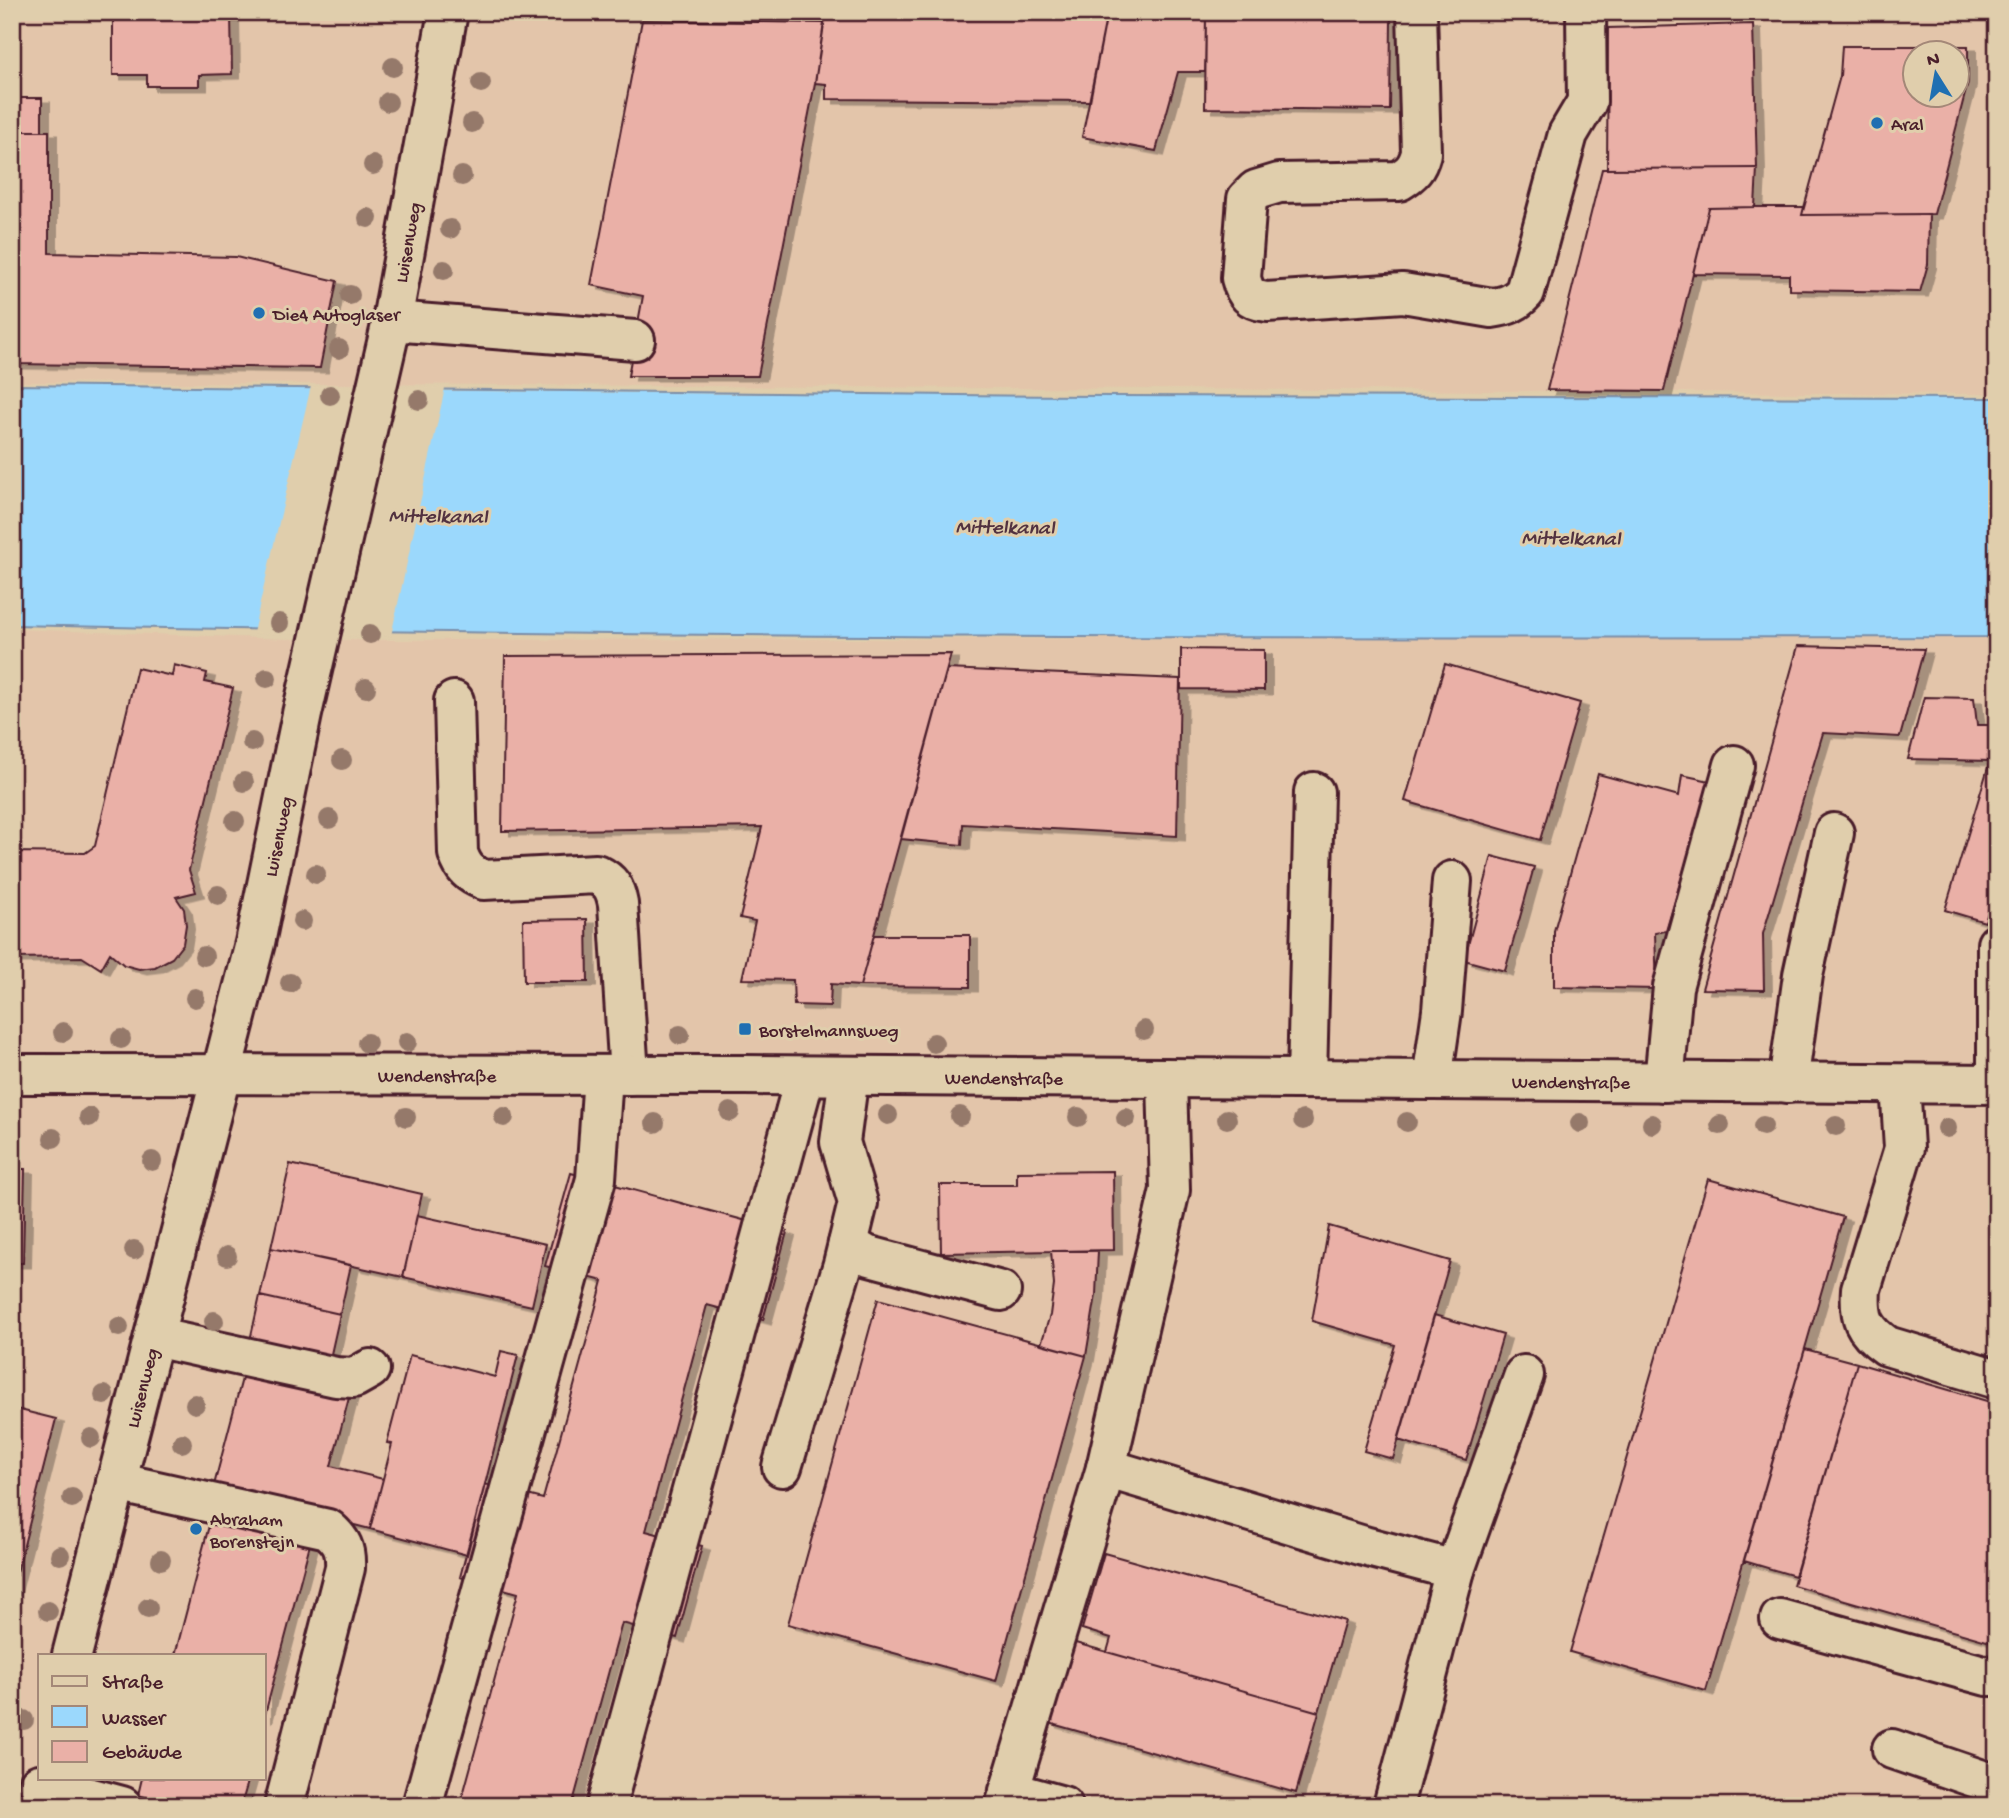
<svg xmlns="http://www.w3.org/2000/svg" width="2009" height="1818" font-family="'Gochi Hand',sans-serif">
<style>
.built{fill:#e3c5aa;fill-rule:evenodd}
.water{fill:#9bd8fc;stroke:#7b8ea8;stroke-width:2}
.pier{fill:#e0ceac}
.building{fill:#eab0a7;stroke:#4a1f2b;stroke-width:2;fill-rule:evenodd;filter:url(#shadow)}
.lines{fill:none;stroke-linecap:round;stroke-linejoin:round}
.minor-casing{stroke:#4a1f2b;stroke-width:44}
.minor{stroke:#e0ceac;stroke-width:38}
.tree{fill:#95796b}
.poi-dot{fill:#1f6fb2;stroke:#e0ceac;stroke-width:2.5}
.labels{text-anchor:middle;stroke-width:6;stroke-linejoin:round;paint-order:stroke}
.poi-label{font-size:19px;fill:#4a1f2b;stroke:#e0ceac;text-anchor:start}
.street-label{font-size:19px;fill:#4a1f2b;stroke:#e0ceac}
.water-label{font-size:21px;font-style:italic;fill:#523240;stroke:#e0ceac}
</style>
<defs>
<filter id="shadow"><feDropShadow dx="8" dy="4.5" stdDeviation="0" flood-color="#0004"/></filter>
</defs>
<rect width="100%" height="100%" fill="#e0ceac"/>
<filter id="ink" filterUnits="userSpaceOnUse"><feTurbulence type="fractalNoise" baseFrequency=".0143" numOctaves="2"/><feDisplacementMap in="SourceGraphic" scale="14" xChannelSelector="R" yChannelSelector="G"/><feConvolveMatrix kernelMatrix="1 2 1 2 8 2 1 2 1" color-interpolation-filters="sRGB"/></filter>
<g filter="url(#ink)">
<!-- built -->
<path class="built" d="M12,12H1997V394L12,382ZM1914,52H1956V94H1914Z
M12,629L319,640L1997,637V1806H12ZM40,1655H264V1778H40Z"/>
<!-- water -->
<path class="water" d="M12,385C674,395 1335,399 1997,398V637C1335,638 674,639 12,625Z"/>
<!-- pier -->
<path class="pier" d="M311,386L445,388L391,636L253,633Z"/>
<!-- building -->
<path class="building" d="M113,12H231L232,74L199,75V86H147V75H113Z
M826,12L895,13V19L1106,18L1090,101L826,99V84L815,83Z
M1206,16L1391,19L1390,110L1205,108Z
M1206,16L1205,72H1178L1156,151L1082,137L1106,18Z
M642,20L824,23L815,83L758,376H628L643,296L591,285Z
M1753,24L1757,168L1607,169L1608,28Z
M1842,46H1968V82L1934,214L1802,215L1840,76ZM1914,52H1956V94H1914Z
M12,98H42V131H12Z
M12,131H49V253L236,257L337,281L320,368L12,364Z
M1757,168L1755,207L1709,208L1664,391L1547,390L1602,169Z
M1755,207H1804L1802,215L1929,214L1928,264L1920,292L1789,290V275L1693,274L1709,208Z
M1798,646L1924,649L1900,737L1823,733L1763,934L1764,990L1702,989Z
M1181,649L1264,650V690L1181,689Z
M951,654L860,986L831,984L830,1006L794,1005L793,980L742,979L755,921L740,918L762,827L502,831L505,656Z
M1445,664L1580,703L1540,840L1405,801Z
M174,665L207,673L205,682L233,688L189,870L196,892L176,897L184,909L186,925L183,944L172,958L155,967L139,969L124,965L110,953L101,969L82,957L12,958V852L85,853L95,846L137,668L172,676Z
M947,669L1180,679L1177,836L963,824L962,845L901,839Z
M1924,697L1974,698L1977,725H1997V881L1985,922L1945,910L1990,761L1908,759Z
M1598,774L1679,796L1682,775L1710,781L1666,931L1655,933L1657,989L1554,987V931Z
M1492,856L1534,867L1505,971L1464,960Z
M587,919L588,982H524L523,920Z
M874,935H970V987L860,986Z
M290,1164L422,1194L403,1277L271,1248Z
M12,1169H25L23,1263H12Z
M1113,1171L1114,1250L941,1253L940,1185H1017V1172Z
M571,1173L787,1232L763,1320L707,1305L646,1531L702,1546L677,1638L622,1623L572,1806H460L518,1593L460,1577L485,1484L543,1499L603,1281L545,1266Z
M1708,1179L1843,1217L1706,1691L1570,1652Z
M417,1215L546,1244L532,1306L403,1277Z
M1329,1226L1450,1261L1393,1459L1364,1451L1395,1345L1312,1321Z
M271,1248L351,1265L340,1314L260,1296Z
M1051,1251H1098L1096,1295L1086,1356L1041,1344L1050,1315L1054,1285Z
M260,1296L340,1314L329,1363L249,1345Z
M878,1299L1086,1356L996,1681L788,1624Z
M1434,1315L1503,1335L1466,1460L1398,1440Z
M1805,1349L1857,1363L1795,1576L1744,1561Z
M501,1351L518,1355L467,1555L370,1529L392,1444L387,1443L410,1355L495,1377Z
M1857,1363L1997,1404V1644L1793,1585Z
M245,1367L350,1394L331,1466L383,1479L370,1529L213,1489Z
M12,1408L56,1419L12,1592Z
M211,1518L310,1544L264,1718V1655H175Z
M1104,1553L1345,1621L1319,1712L1107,1652L1111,1638L1082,1629Z
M1072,1642L1319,1712L1296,1793L1049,1723Z
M142,1778H249L241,1806H178L138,1795Z"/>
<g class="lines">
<!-- minor casing -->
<g class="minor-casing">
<g id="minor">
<path d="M1417,12L1421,153C1417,168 1412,173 1399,181L1279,183L1256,190L1247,199L1241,278C1245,294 1250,300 1267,302L1403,293L1492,308C1507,306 1515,303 1525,292L1568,134L1587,102L1586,12"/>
<path d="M392,321L635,340"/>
<path d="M454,701L458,853C463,868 469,874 484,880L596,874C611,881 615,888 618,904L629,1075"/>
<path d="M1997,944V1078"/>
<path id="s1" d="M12,1074L744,1075L1997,1084"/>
<path d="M1167,1079L1170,1190L1106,1468L1364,1546L1455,1570L1393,1806"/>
<path d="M1307,1079L1314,792"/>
<path d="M1432,1080L1442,1011L1452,881"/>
<path d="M1664,1082L1673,987L1734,765"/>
<path d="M1788,1083L1803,975L1834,833"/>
<path d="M1900,1084L1904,1148L1861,1289C1859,1318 1863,1329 1887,1346L1997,1379"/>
<path d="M848,1244L866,1255L1001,1291"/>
<path d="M154,1337L336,1377L354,1378L370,1369"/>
<path d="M782,1467L843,1264L858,1203L840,1142L849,1076"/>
<path d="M116,1482L328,1529C342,1541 346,1549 345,1568L284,1806"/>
<path d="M1455,1570L1524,1375"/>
<path d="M1780,1619L1987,1676H1997"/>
<path id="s2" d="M72,1655L255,943L302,714L392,321L448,12"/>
<path d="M1892,1749L1997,1785"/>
<path d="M39,1784L122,1806"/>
<path d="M1009,1791L1063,1806"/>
<path d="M422,1806L596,1179L603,1075"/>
<path d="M606,1806L805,1076"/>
<path d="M1005,1806L1106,1468"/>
</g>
</g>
<!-- minor -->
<use href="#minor" class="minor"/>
</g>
<!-- trees -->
<g class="tree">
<circle cx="393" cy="67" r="10"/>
<circle cx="481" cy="83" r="10"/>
<circle cx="388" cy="102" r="10"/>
<circle cx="472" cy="123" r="10"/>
<circle cx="373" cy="165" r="10"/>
<circle cx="462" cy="176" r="10"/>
<circle cx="368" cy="218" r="10"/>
<circle cx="450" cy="229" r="10"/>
<circle cx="444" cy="270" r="10"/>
<circle cx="350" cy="295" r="10"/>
<circle cx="339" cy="349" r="10"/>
<circle cx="330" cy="395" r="10"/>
<circle cx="419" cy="400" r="10"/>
<circle cx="279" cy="623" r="10"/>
<circle cx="370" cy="634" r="10"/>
<circle cx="267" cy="678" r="10"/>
<circle cx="366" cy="688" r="10"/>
<circle cx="252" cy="742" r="10"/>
<circle cx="342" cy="760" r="10"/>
<circle cx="244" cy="782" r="10"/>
<circle cx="329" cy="819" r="10"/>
<circle cx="235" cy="821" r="10"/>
<circle cx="316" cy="874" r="10"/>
<circle cx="218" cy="895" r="10"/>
<circle cx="302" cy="921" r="10"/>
<circle cx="204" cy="956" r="10"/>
<circle cx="290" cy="983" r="10"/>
<circle cx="195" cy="998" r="10"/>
<circle cx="1144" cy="1030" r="10"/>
<circle cx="63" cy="1032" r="10"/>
<circle cx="680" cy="1035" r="10"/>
<circle cx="121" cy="1039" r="10"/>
<circle cx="407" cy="1042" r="10"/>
<circle cx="367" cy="1043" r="10"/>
<circle cx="934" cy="1043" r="10"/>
<circle cx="730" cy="1112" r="10"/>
<circle cx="888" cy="1115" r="10"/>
<circle cx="960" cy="1116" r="10"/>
<circle cx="89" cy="1117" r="10"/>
<circle cx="406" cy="1117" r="10"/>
<circle cx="504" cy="1117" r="10"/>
<circle cx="1078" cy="1117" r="10"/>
<circle cx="1126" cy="1118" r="10"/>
<circle cx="1227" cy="1119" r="10"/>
<circle cx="1303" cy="1120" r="10"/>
<circle cx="1407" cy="1122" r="10"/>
<circle cx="655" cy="1123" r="10"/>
<circle cx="1580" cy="1123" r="10"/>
<circle cx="1652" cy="1124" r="10"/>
<circle cx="1720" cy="1125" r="10"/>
<circle cx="1763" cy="1126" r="10"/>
<circle cx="1836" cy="1126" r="10"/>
<circle cx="1947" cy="1128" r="10"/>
<circle cx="53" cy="1138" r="10"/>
<circle cx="152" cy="1161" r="10"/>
<circle cx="134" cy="1250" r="10"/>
<circle cx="227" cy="1256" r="10"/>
<circle cx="214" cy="1321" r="10"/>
<circle cx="119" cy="1327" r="10"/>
<circle cx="104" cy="1395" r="10"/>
<circle cx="195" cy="1404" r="10"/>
<circle cx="91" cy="1438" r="10"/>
<circle cx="182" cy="1443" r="10"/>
<circle cx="72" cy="1498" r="10"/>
<circle cx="60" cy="1555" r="10"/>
<circle cx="161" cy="1560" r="10"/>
<circle cx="148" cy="1608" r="10"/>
<circle cx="48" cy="1611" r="10"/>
<circle cx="24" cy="1720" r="10"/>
</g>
</g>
<!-- markers -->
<g class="poi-dot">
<circle cx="1877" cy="123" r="7"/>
<circle cx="259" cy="313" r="7"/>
<rect x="738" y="1022" width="14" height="14" rx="3.5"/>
<circle cx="196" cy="1529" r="7"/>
</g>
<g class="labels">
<!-- poi labels -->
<g class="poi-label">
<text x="1891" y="130">Aral</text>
<text x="273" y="320">Die4 Autoglaser</text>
<text x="759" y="1036">Borstelmannsweg</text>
<text x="210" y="1525">Abraham<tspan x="210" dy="22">Borenstejn</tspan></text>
</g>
<!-- street labels -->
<g class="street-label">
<text dy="7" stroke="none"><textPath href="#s2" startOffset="1452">Luisenweg</textPath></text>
<text dy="7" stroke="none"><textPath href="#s2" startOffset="844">Luisenweg</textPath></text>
<text dy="7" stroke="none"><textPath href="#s1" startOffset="425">Wendenstraße</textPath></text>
<text dy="7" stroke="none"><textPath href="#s1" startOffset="992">Wendenstraße</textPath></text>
<text dy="7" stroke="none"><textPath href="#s1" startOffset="1559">Wendenstraße</textPath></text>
<text dy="7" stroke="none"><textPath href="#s2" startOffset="276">Luisenweg</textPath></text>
</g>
<!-- water labels -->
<g class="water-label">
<text transform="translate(438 515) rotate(1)" y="7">Mittelkanal</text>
<text transform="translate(1005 526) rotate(1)" y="7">Mittelkanal</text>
<text transform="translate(1571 537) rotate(1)" y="7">Mittelkanal</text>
</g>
</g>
<!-- margin -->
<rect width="2009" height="1818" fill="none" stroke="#e0ceac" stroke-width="42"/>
<rect x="21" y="21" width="1967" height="1776" fill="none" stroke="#4a1f2b" stroke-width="2.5" filter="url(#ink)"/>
<!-- legend -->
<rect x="38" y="1654" width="228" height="126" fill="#e0ceac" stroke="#a48878" stroke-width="2"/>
<rect x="52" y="1676" width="35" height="10" fill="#e0ceac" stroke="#a48878" stroke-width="2"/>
<text x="102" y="1688" font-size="21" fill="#4a1f2b">Straße</text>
<rect x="52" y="1706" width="35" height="21" fill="#9bd8fc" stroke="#a48878" stroke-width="2"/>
<text x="102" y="1724" font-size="21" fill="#4a1f2b">Wasser</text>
<rect x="52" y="1741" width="35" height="21" fill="#eab0a7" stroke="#a48878" stroke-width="2"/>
<text x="102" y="1758" font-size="21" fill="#4a1f2b">Gebäude</text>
<!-- north arrow -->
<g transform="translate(1936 74) rotate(349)"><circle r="33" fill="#e0ceac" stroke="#a48878" stroke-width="2"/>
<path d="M0-5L12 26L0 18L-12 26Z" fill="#1f6fb2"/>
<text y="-10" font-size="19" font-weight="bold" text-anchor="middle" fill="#4a1f2b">N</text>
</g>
</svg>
